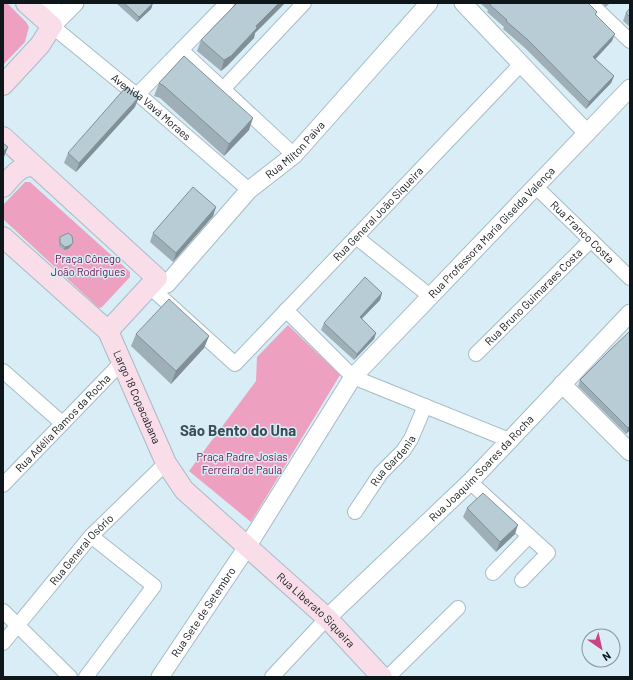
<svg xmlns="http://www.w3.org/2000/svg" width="633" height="680" font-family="Barlow,sans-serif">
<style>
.green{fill:#eea0c0}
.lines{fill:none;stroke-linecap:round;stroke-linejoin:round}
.minor-casing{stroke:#a7bbc4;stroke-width:16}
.tertiary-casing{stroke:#a7bbc4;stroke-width:19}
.secondary-casing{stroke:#a7bbc4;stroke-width:22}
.minor{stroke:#fff;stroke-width:14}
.tertiary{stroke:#fff;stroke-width:17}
.secondary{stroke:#f9dee9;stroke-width:20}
.wall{fill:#9eafb8}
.shaded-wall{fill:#818f96}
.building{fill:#b8ccd6;stroke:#818f96}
.labels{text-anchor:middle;stroke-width:3;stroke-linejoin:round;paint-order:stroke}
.street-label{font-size:11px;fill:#0e1619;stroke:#d8edf6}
.park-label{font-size:11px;fill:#750b46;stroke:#d8edf6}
.district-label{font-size:15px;font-weight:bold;fill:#3a4c54;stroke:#d8edf6}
</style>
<rect width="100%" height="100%" fill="#d8edf6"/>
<!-- green -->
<path class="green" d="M3,3H7L26,22L29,27L25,42L3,65Z
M25,182H30L130,272V277L102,307L99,308L3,219V205Z
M288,325L340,375L251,522L189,471L256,381L257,357Z"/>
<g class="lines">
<!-- minor casing -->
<g class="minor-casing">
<g id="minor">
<path d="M590,3L630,41"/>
<path id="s1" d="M52,26L130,90L138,94L249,190"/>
<path d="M181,50L294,155"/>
<path d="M224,88L304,3"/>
<path d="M138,94L227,3"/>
<path id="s2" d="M535,186L630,278"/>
<path d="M356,237L430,296"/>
<path id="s3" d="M150,287L235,364L521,64"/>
<path d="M286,310L353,377L509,440"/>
<path id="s4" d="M476,354L591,240"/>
<path d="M3,371L62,423"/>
<path d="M470,482L548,553L522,580"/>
<path id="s5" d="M3,485L122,362"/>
<path id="s6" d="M355,512L381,473L403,451L411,439L425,406"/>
<path d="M493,573L529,536"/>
<path d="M3,611L70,677"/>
<path id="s7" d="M3,643L91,536L166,463"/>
<path d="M86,677L154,586L91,536"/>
<path d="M272,677L327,618"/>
<path d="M388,677L458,608"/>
</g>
</g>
<!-- tertiary casing -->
<g class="tertiary-casing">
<g id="tertiary">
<path d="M463,3L587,133"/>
<path d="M41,16L53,3"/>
<path d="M52,26L75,3"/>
<path id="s8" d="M157,278L164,285L167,284L249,190L294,155L429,3"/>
<path d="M562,384L630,452"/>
<path id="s9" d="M327,618L470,482L630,313"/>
<path id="s10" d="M160,677L247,547L353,377L630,88"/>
</g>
</g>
<!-- secondary casing -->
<g class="secondary-casing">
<g id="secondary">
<path d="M3,85L40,45L52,26L26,3"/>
<path d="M3,137L157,278L108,331"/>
<path d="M3,187C12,177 21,163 35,167"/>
<path id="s11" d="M3,237L108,331L166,463L184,490L327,618L382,677"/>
</g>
</g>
<!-- minor -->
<use href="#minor" class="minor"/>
<!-- tertiary -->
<use href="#tertiary" class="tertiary"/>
<!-- secondary -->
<use href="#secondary" class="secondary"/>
</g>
<!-- wall -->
<path class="wall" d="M116,3H153L151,9L137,22Z
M237,3H285L255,33L254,38L227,66L221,71L197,51L201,40Z
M480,3H581L597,12L596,15L612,41L595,59L614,76L611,83L586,109L525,48L503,29L504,27L487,12L488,10Z
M602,3H610L606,7Z
M630,8V27L623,21L626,13Z
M159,83L249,130L224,156L160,98L154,96Z
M135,107L76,172L64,163L68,153Z
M216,207L213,216L173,262L150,242L153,233Z
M60,237L71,246L68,249L64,250L59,246V240Z
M382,293L380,300L362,319L376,333L374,339L354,360L321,330L324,323Z
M136,334L209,336L204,348L171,384L131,346Z
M580,380L630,430L626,434L578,386Z
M467,508L515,534L496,552L463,517Z"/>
<!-- shaded-wall -->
<path class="shaded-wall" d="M153,3L151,9L137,22L139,17Z
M279,3H285L255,33L254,38L227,66L221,71L224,60L256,26Z
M615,34L612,41L591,64L593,57Z
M614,76L611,83L586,109L589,102Z
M139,97L135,107L76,172L79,163Z
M253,118L249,130L224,156L229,144Z
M8,147L4,157L3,158V152Z
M216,207L213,216L173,262L176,253Z
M73,243L71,246L68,249L64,250L65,247Z
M382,293L380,300L357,323L360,317Z
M376,333L374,339L354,360L357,354Z
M209,336L204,348L171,384L176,371Z
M630,426V430L626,434L628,428Z
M518,525L515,534L496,552L500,542Z"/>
<!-- building -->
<path class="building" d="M124,3H153L139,17Z
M237,3H279L256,26L257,28L231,56L224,60L201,40Z
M491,3H581L582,4L583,3H588L597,12L595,14L615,34L593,57L614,76L589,102L528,40L506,21L507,20L490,5Z
M630,8V17L626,13Z
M184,56L253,118L229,144L164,86L159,83Z
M126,87L139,97L79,163L68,153Z
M3,143L8,147L3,152Z
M193,187L216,207L176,253L153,233Z
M68,233L72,236L73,243L69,246L65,247L60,243V237Z
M365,277L382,293L360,317L376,333L357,354L324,323Z
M169,299L209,336L176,371L136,334Z
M630,331V426L628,428L580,380L610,350Z
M483,493L518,525L500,542L467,508Z"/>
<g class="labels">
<!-- street labels -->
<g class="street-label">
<text dy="4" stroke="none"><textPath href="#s1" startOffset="128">Avenida Vavá Moraes</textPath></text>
<text dy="4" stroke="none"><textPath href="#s8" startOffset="199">Rua Milton Paiva</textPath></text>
<text dy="4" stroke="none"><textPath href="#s3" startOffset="322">Rua General João Siqueira</textPath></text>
<text dy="4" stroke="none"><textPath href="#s10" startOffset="557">Rua Professora Maria Giselda Valença</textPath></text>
<text dy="4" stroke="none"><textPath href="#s2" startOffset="66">Rua Franco Costa</textPath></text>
<text dy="4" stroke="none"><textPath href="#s4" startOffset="81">Rua Bruno Guimaraes Costa</textPath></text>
<text dy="4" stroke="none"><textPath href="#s11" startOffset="213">Largo 18 Copacabana</textPath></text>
<text dy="4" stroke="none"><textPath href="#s5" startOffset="86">Rua Adélia Ramos da Rocha</textPath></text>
<text dy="4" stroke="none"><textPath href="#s6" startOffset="64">Rua Gardenia</textPath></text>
<text dy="4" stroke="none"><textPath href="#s9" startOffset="215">Rua Joaquim Soares da Rocha</textPath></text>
<text dy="4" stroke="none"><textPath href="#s7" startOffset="122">Rua General Osório</textPath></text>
<text dy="4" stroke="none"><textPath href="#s11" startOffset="496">Rua Liberato Siqueira</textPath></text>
<text dy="4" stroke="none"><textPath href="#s10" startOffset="78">Rua Sete de Setembro</textPath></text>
</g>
<!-- park labels -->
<g class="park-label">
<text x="88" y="263">Praça Cônego<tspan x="88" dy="13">João Rodrigues</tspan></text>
<text x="242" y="461">Praça Padre Josias<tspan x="242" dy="13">Ferreira de Paula</tspan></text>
</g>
<!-- district labels -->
<g class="district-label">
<text x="238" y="436">São Bento do Una</text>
</g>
</g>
<!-- border -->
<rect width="633" height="680" fill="none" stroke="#0e1619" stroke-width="8"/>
<!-- north arrow -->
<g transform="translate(601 648) rotate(146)"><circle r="19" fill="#d8edf6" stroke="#87979e"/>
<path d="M0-3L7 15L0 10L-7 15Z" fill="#c94385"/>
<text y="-6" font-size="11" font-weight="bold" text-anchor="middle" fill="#0e1619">N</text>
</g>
</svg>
